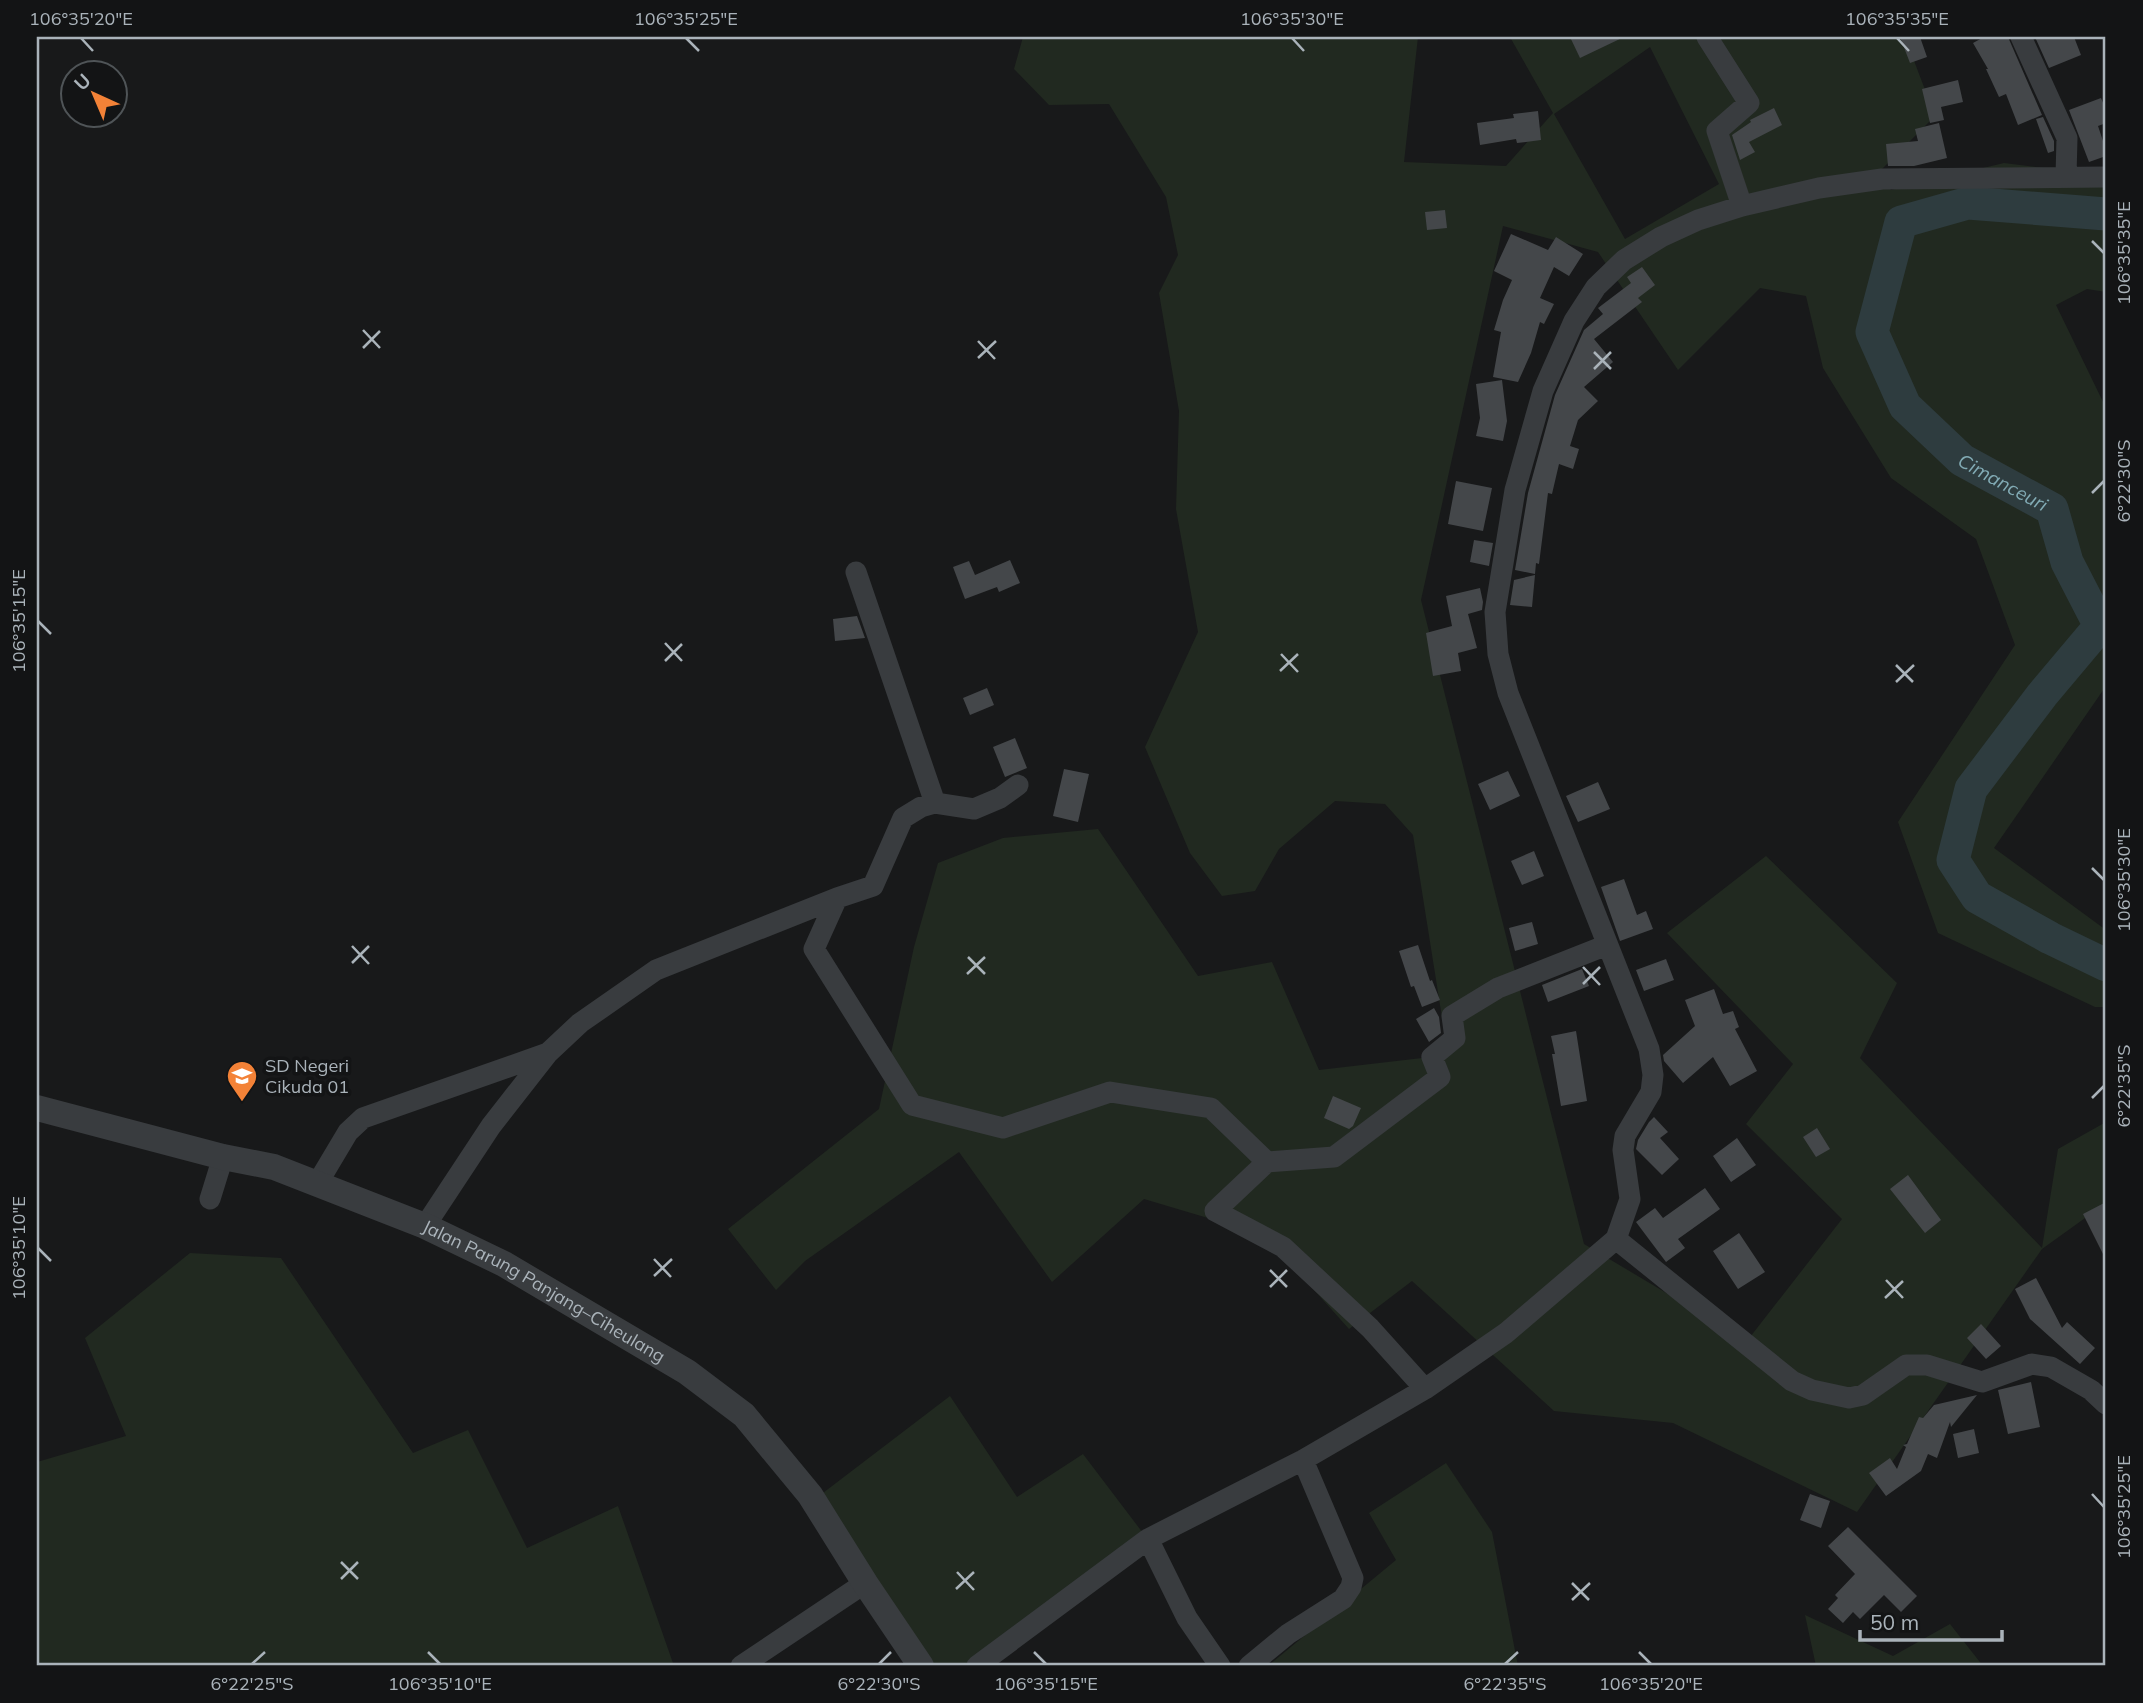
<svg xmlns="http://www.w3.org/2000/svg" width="2143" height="1703" font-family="Mulish,sans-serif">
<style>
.green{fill:#212920;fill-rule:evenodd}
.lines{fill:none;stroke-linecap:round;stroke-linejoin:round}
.river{stroke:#2e3c3f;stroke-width:33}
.building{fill:#44474a}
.minor{stroke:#393c3f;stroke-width:21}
.tertiary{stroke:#393c3f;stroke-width:26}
.ticks{fill:none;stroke:#aab3ba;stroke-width:2.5}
.labels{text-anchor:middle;stroke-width:7;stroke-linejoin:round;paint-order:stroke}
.poi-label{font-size:18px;fill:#aab3ba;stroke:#131415;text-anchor:start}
.street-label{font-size:18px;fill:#aab3ba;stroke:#131415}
.water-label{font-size:19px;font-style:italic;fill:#82abb5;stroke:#131415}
.neatline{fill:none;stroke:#aab3ba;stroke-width:2.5}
.ticks-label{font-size:18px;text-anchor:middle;fill:#aab3ba}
</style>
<rect width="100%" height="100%" fill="#18191a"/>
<!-- green -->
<path class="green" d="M1023,37H1418L1404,162L1506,166L1553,113L1510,37H1905L1935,116L1877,174L1891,190L2004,163L2106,176V292L2087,289L2056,305L2106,408V686L1994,848L2106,930V1007H2095L1938,933L1898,822L2015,645L1976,539L1891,478L1823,368L1806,296L1760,288L1678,370L1598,252L1503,226L1421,600L1584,1244L1747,1341L1842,1219L1746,1124L1793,1064L1667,933L1766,856L1897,983L1860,1058L2042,1248L2058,1149L2106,1122V1203L2042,1249L1857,1512L1673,1423L1554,1411L1412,1281L1349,1329L1265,1235L1144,1199L1052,1282L959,1152L805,1261L776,1290L728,1229L879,1109L914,947L938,863L1003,838L1098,829L1198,976L1272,962L1319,1070L1448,1055L1413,835L1385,804L1335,801L1279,849L1255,891L1222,896L1190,853L1145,747L1198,632L1176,509L1179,411L1159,293L1178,255L1166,197L1109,104L1049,105L1014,69ZM1650,47L1719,184L1625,239L1554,114Z
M190,1253L281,1258L413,1453L468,1430L527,1548L618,1506L674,1666H37V1462L126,1436L85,1338Z
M950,1396L1017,1497L1083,1454L1149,1541L979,1666H913L819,1496Z
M1446,1463L1492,1532L1518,1666H1268L1396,1560L1369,1513Z
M1805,1615L1893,1656L1950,1624L1983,1666H1816Z"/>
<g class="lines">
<!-- river -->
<path class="river" id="s1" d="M2106,214L1968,203L1901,222L1872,332L1905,406L1962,460L2052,509L2067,562L2100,626L2042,695L1971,789L1953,860L1977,897L2050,938L2106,965"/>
</g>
<!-- building -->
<path class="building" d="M1570,37H1624L1580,58Z
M1900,37H1920L1927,57L1910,63Z
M1984,37H2008L2042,115L2018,125L2006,94L1999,97L1986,69H1988L1973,43Z
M2035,37H2074L2081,55L2049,68Z
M1958,80L1963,102L1941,107L1944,120L1930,123L1922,89Z
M2101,98L2106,110V123L2098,126L2106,150V156L2089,162L2069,110Z
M1774,108L1782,125L1749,142L1755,152L1740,160L1732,135L1751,122L1750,120Z
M1538,111L1541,140L1517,143L1516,139L1480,145L1477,123L1514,118L1513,114Z
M2043,117L2054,141V151L2048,153L2036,119Z
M1939,123L1947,158L1914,166H1888L1886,144L1918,141L1915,129Z
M1445,210L1447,228L1427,230L1425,212Z
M1511,234L1548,250L1556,237L1583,254L1569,276L1554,267L1540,298L1554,304L1544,324L1540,322L1531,353L1518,382L1493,377L1501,332L1494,330L1503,300L1512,280L1494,271Z
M1642,267L1655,285L1638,298L1642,302L1594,339L1613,362L1584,387L1598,401L1578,420L1570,446L1579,449L1573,469L1559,464L1552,494L1548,493L1539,564L1536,563L1535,574L1515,570L1528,493L1555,395L1584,330L1603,314L1598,308L1631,283L1627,277Z
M1502,380L1507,421L1503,441L1476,436L1480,418L1476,384Z
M1456,481L1492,488L1483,531L1448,524Z
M1474,540L1493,543L1489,566L1470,562Z
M1010,560L1020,583L999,592L997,587L965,599L953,567L969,561L975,575Z
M1535,575L1532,607L1510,605L1514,580Z
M1480,588L1483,602L1482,610L1468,614L1477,648L1458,653L1461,671L1433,676L1426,633L1452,626L1446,596Z
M857,616L865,638L835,641L833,619Z
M987,688L994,705L970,715L963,698Z
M1015,738L1027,768L1005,777L993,747Z
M1064,769L1089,774L1078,822L1053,816Z
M1508,771L1520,796L1490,810L1478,784Z
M1598,782L1610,809L1578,822L1566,796Z
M1534,851L1544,876L1522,885L1511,861Z
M1624,879L1637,915L1646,911L1653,929L1620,941L1601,887Z
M1532,922L1538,944L1515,951L1509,928Z
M1418,945L1430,981L1432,980L1440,1000L1422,1007L1414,986L1411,987L1399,951Z
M1666,959L1674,980L1644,991L1636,970Z
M1582,969L1589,986L1548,1002L1542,985Z
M1714,989L1723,1014L1733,1011L1739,1027L1735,1029L1757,1071L1730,1086L1713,1057L1683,1083L1664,1061L1663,1055L1695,1026L1685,1000Z
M1434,1008L1439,1017L1441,1033L1429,1042L1416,1019Z
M1576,1031L1587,1101L1561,1106L1552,1054H1555L1551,1036Z
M1333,1096L1361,1108L1353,1126L1349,1129L1324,1118Z
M1654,1117L1668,1132L1660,1138L1679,1159L1662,1175L1636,1149L1638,1140L1649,1122Z
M1817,1128L1830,1149L1816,1157L1803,1137Z
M1737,1138L1756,1165L1731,1182L1713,1156Z
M1908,1175L1941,1220L1925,1233L1890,1189Z
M1705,1188L1720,1209L1678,1239L1685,1248L1666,1262L1636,1222L1655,1208L1663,1218Z
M2106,1202V1260L2083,1214Z
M1739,1233L1765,1272L1738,1289L1713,1251Z
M2036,1278L2062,1328L2067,1322L2095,1348L2080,1364L2030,1319L2015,1289Z
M1981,1324L2001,1346L1986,1359L1967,1338Z
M2031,1382L2040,1427L2008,1434L1998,1390Z
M1977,1395L1951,1427L1950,1422L1937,1458L1928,1454L1921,1471L1886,1496L1869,1473L1890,1458L1897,1469L1906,1447L1903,1445L1907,1444L1919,1417L1923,1418L1934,1405Z
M1974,1429L1979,1453L1958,1458L1953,1434Z
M1810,1494L1830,1501L1821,1528L1800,1520Z
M1848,1527L1917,1596L1901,1612L1884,1595L1860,1619L1853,1612L1843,1623L1828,1609L1838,1598L1835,1595L1855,1574L1828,1546Z"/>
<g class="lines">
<!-- minor -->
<path class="minor" d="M1707,37L1749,103L1717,131L1742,206
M2021,37L2067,138L2066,176
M856,572L935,803
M837,898L814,949L912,1105L1003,1128L1110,1092L1211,1108L1267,1162L1215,1211L1283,1247L1370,1328L1425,1389
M1267,1162L1334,1157L1440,1077L1432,1057L1455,1038L1452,1016L1498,988L1607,945
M317,1184L348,1132L363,1118L548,1053
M210,1199L223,1157
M425,1226L491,1126L548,1053L580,1023L656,970L837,898L873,886L903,818L921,807L935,803L974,809L1000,798L1018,785
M1616,1239L1792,1381L1812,1390L1849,1398L1863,1395L1906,1365H1927L1982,1382L2032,1364L2051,1367L2091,1390L2106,1404
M1148,1539L1187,1618L1220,1666
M741,1666L865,1583
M977,1666L1148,1539L1303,1460L1425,1389L1506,1333L1616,1239L1630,1199L1623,1150L1625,1136L1651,1092L1653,1075L1649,1049L1508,693L1498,654L1495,612L1515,490L1543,391L1574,321L1596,287L1624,260L1661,237L1698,220L1742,206L1819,188L1882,179L2106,177
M1249,1666L1288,1634L1343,1599L1351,1587L1353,1578L1303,1460"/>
<!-- tertiary -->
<path class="tertiary" id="s2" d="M37,1108L223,1157L274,1167L425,1226L504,1264L687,1372L744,1415L810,1495L865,1583L921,1666"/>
</g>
<!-- ticks -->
<path class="ticks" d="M81,38L93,51M686,38L699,51M1292,38L1304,51M1897,38L1909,51M2092,241L2104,253M363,330L380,348M978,341L995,359M363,348L380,331M1594,352L1611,369M978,358L996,341M1594,369L1611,352M2092,493L2104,481M38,621L51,634M665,643L682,661M1281,654L1298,672M665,661L682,644M1896,665L1913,682M1280,671L1298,654M1896,682L1914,665M2092,868L2104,880M352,946L369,964M968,957L985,974M352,963L369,946M1583,967L1600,985M967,974L985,957M1583,984L1600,967M2092,1098L2104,1086M38,1248L51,1261M654,1259L671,1277M1270,1270L1287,1287M654,1276L672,1259M1886,1280L1903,1298M1270,1287L1287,1270M1885,1298L1903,1281M2092,1494L2104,1507M341,1562L358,1579M957,1572L974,1590M341,1579L358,1562M1572,1583L1589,1600M956,1589L974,1572M1572,1600L1590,1583M428,1652L440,1664M1034,1652L1046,1664M1639,1652L1651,1664M252,1664L265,1652M879,1664L891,1652M1505,1664L1518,1652"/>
<!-- icons -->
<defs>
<g id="school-pin" transform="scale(1.575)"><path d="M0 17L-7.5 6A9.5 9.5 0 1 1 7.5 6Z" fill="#f38237" stroke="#131415"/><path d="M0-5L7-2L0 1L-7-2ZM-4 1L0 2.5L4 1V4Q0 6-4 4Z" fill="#fff"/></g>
</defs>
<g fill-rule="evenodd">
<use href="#school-pin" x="242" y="1076"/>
</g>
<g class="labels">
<!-- poi labels -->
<g class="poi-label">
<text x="265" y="1072">SD Negeri<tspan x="265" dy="21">Cikuda 01</tspan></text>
</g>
<!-- street labels -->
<g class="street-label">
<text dy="6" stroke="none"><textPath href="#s2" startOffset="542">Jalan Parung Panjang–Ciheulang</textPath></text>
</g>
<!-- water labels -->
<g class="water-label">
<text dy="7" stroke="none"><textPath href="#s1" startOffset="528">Cimanceuri</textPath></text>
</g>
</g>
<!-- border -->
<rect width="2143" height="1703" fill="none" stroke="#131415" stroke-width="77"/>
<!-- north arrow -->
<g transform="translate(94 94) rotate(316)"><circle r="33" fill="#131415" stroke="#4f5457" stroke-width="2"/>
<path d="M0-5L12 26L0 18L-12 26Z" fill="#f38237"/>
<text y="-10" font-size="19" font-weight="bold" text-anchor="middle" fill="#aab3ba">U</text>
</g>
<!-- scale -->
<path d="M1860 1630v10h142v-10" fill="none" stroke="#aab3ba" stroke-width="3.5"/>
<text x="1870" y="1630" font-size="21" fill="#aab3ba" stroke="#131415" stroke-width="5" paint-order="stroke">50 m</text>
<rect x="38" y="38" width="2066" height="1626" class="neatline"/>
<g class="ticks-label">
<text x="81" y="25">106°35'20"E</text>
<text x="686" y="25">106°35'25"E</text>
<text x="1292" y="25">106°35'30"E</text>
<text x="1897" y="25">106°35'35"E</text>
<text transform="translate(2124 253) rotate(-90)" y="6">106°35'35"E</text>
<text transform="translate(2124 481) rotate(-90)" y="6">6°22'30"S</text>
<text transform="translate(19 621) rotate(-90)" y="6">106°35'15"E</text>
<text transform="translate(2124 880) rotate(-90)" y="6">106°35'30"E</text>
<text transform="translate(2124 1086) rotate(-90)" y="6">6°22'35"S</text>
<text transform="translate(19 1248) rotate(-90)" y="6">106°35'10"E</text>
<text transform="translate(2124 1507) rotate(-90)" y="6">106°35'25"E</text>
<text x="252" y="1690">6°22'25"S</text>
<text x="440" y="1690">106°35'10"E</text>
<text x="879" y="1690">6°22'30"S</text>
<text x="1046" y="1690">106°35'15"E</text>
<text x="1505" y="1690">6°22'35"S</text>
<text x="1651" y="1690">106°35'20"E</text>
</g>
</svg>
